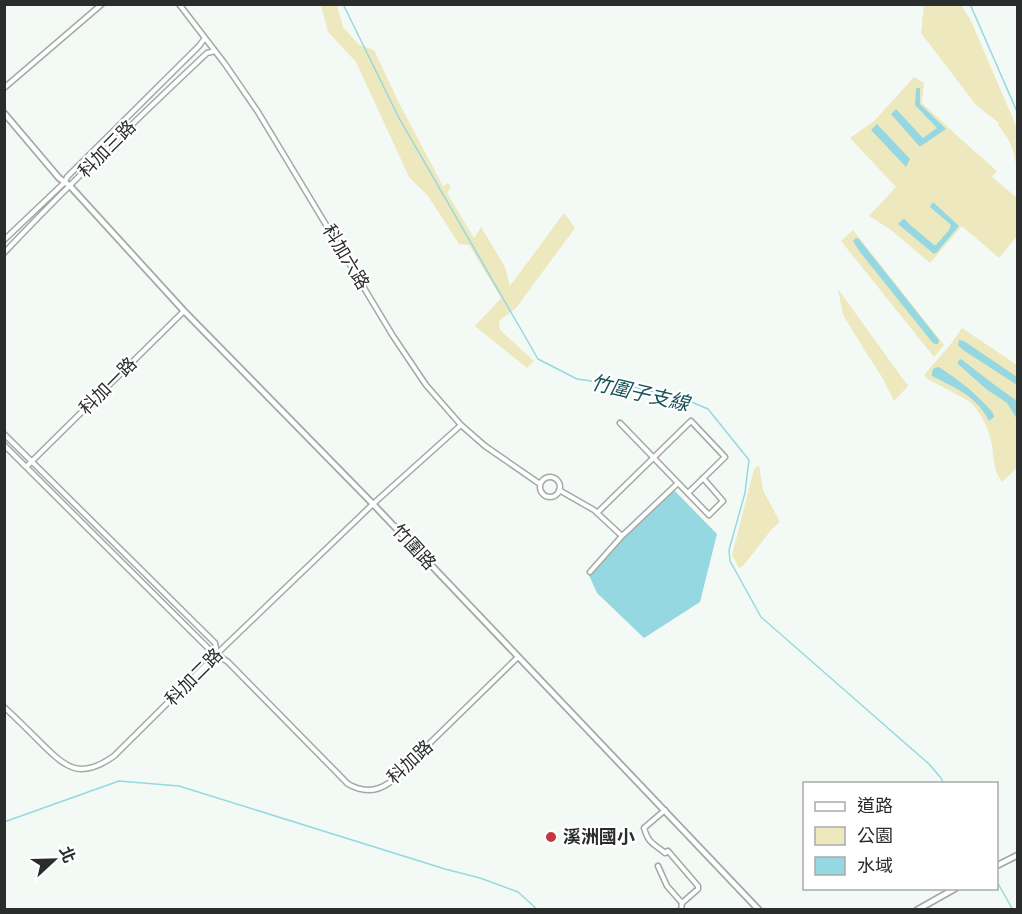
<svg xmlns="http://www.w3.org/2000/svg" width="1022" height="914" font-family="Ubuntu,'Noto Sans TC',sans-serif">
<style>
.green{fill:#eee8bf}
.water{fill:#95d8e2}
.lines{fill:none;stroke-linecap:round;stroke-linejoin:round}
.stream{stroke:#95d8e2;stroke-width:1.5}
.minor-casing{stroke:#a3a9a4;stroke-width:7}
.tertiary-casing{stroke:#a3a9a4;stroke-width:8}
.minor{stroke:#fff;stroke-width:4}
.tertiary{stroke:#fff;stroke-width:4.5}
.poi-dot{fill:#c63643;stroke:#fff;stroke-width:2}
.labels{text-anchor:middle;stroke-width:4.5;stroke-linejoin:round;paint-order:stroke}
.street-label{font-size:18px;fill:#2a2d2b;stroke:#fff}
.poi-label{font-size:18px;font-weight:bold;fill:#2a2d2b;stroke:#fff;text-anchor:start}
.water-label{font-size:20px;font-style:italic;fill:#175158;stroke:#fff}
</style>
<rect width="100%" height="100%" fill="#f3faf5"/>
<!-- green -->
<path class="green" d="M321,5H337L343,27L359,45L374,50L398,101L443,186L448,183L451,187L447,193L474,238L481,227L505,267L510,286L564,213L575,228L516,308L499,321L500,330L534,361L527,368L475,326L501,298L469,245L459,244L428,196L409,177L356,62L328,32Z
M924,5H961L971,21L1017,128V168C1013,148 1011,141 998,125L999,123L976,105L921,33Z
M914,77L924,83L922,103C947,126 971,149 997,171L992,177L1017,198V236L999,258L962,226L930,263L891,230L869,216L896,187L850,138L874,121Z
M853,230L944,345L934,357L841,241Z
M838,289L908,386L894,401L882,377L867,354L843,315Z
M962,328L1017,365V470L1016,469L1002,482C993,470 994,459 992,445C989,429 981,412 969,401L928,379L924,375L950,345Z
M759,465L763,490L780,522L772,529L743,566L739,568L732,555L754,469Z"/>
<!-- water -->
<path class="water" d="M917,88H920V104L946,129L921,146H919L891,114L896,109L923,138L937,128L915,105L916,89Z
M877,124L910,159L906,167L871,130Z
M933,202L959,226L937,252L934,254L898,224L903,219H905L908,223L934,245H936L949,230L951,225L930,207Z
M856,238L859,239L939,340L938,344H935L932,342L860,252L853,241Z
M959,340L964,341L1017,377V385L963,350L958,345Z
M961,359L996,386L1017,401V419L1007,403L986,389L958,364V361Z
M939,367C959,380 977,394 993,413L994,417L989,421C976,395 955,388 932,376V372L934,368Z
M673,489L717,534L700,602L644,638L597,593L588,573Z"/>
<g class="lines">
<!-- stream -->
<path class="stream" d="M343,4L399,118L538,359L577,379L634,387L687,400L708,409L749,460L745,493L729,550L730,561L761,617L929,764L941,778L944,784
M970,4L1018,114
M4,822L119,781L179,786L445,869L480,878L518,892L538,910
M996,880L1013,910"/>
<!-- minor casing -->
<g class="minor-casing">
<path id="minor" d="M179,4L225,64L258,112L393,336L426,385L461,425L485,446L540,484
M4,88L102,4
M4,240L65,182L67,177L199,46L205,38
M4,253C69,184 138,118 207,53L215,51
M620,423L709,515L723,501L703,478
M4,434L215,643L217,653
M4,445L209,649L228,662L348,784C362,792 376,792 389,783L518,657
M27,466L184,311
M540 487a10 10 0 1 1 20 0a10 10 0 1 1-20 0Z
M559,490L594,510L622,536
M597,513L691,421L725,457L688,493
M590,572L622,536L678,483
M4,707C16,718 27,729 38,740C65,767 79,781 114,756L226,645L373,504L461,425
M665,810L644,828C649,845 654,843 665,853L668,851L698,886V889L682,903L681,910
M658,866L667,886L682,903"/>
</g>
<!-- tertiary casing -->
<g class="tertiary-casing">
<path id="tertiary" d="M4,113L59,178L70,186L184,311L373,504L759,910
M996,866L1018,855
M917,910L956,888"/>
</g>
<!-- minor -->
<use href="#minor" class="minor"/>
<!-- tertiary -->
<use href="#tertiary" class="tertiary"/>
</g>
<!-- markers -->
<circle class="poi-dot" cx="551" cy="837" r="6"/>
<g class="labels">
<!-- street labels -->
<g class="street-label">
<text transform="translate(107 149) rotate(-45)" y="6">科加三路</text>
<text transform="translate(346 257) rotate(59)" y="6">科加六路</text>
<text transform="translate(108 386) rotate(-45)" y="6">科加一路</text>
<text transform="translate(414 547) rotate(47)" y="6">竹圍路</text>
<text transform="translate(194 677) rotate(-45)" y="6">科加二路</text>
<text transform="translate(410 762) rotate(-43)" y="6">科加路</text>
</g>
<!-- poi labels -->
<g class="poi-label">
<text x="563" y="843">溪洲國小</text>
</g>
<!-- water labels -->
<g class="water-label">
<text transform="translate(640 393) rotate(13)" y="7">竹圍子支線</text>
</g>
</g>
<!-- border -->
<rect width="1022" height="914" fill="none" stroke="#2a2d2b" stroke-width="12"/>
<!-- legend -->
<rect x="803" y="782" width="195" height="108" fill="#ffffff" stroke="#aaabaa" stroke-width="1.5"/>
<rect x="815" y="802" width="30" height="9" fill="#ffffff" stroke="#aaabaa" stroke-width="1.5"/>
<text x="857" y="812" font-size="18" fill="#2a2d2b">道路</text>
<rect x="815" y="827" width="30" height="18" fill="#eee8bf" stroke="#aaabaa" stroke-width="1.5"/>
<text x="857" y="842" font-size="18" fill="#2a2d2b">公園</text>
<rect x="815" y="857" width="30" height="18" fill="#95d8e2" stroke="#aaabaa" stroke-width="1.5"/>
<text x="857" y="872" font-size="18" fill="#2a2d2b">水域</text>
<!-- north arrow -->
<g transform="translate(54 860) rotate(68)" stroke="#ffffff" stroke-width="4.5" paint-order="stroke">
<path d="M0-4.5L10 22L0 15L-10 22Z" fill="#2a2d2b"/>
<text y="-9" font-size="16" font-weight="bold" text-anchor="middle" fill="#2a2d2b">北</text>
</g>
</svg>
